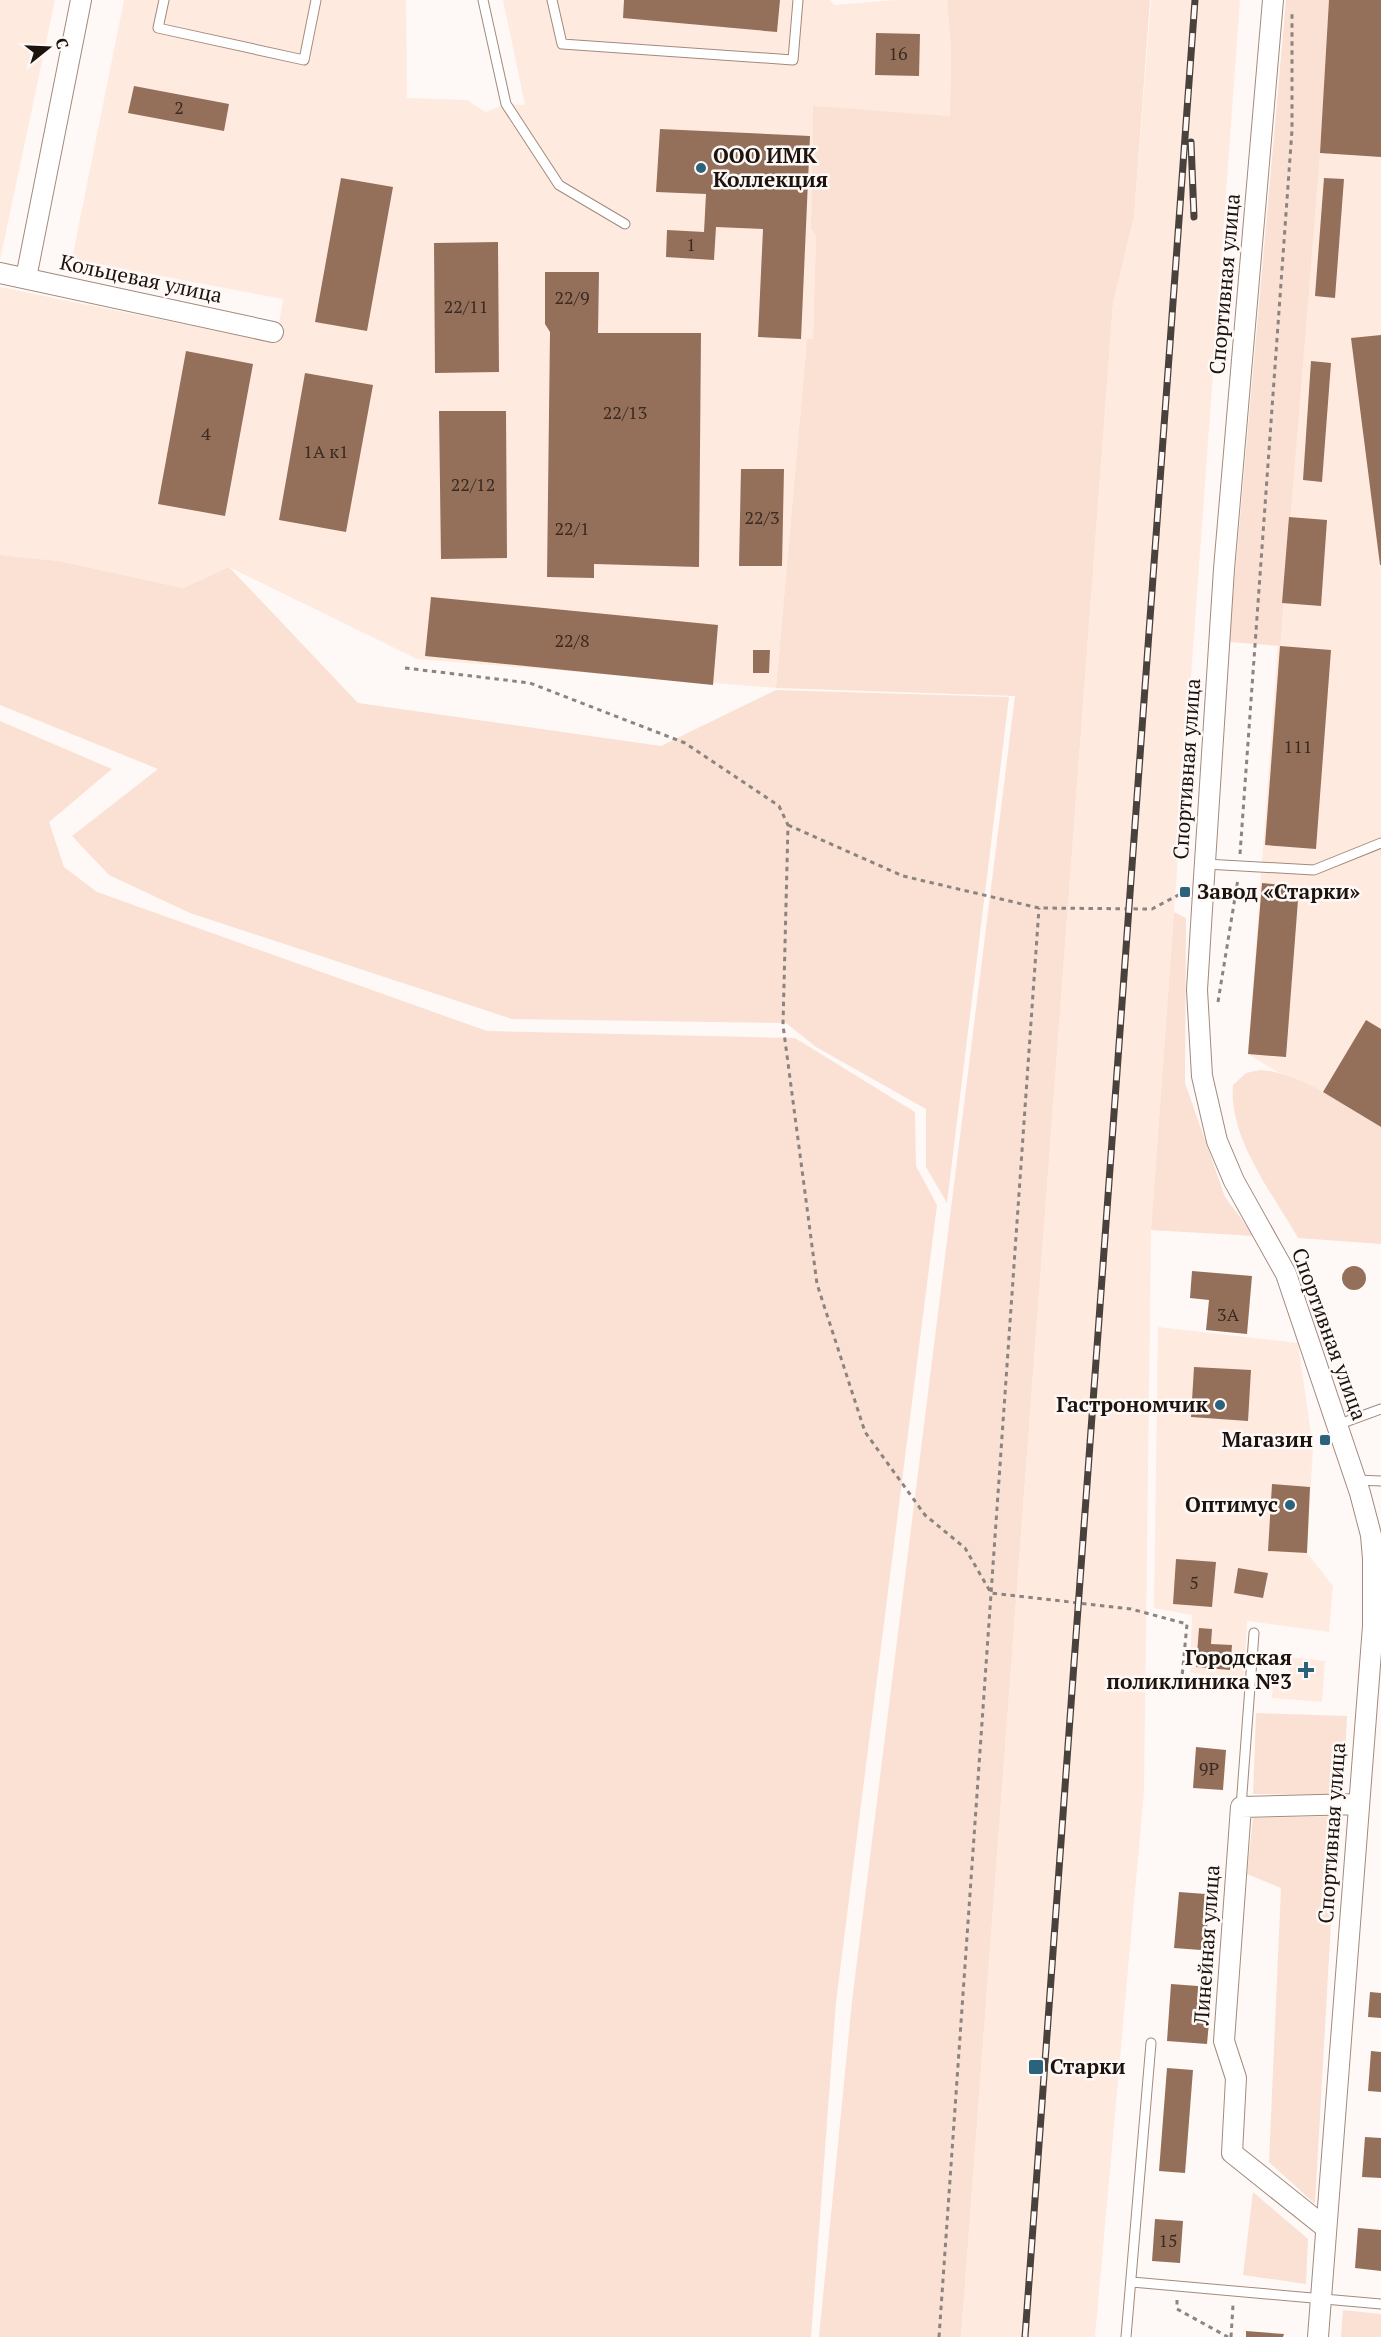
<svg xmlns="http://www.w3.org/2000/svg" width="1381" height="2337" font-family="'PT Serif',serif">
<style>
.built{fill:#ffeadf}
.green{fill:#fae1d3}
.building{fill:#94705a}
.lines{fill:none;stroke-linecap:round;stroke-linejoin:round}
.service-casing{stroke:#a28a7c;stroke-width:11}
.minor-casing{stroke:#a28a7c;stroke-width:22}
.path{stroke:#8b8480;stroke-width:3;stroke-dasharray:4.5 4.5;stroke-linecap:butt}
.service{stroke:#fff;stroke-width:9}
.minor{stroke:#fff;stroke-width:20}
.rail-casing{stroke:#49413c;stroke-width:7}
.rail{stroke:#fef9f6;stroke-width:4.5;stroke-dasharray:14;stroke-linecap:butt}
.poi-dot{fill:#2b637d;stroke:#fef9f6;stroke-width:2}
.labels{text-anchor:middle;stroke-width:5;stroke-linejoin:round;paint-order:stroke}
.number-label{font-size:18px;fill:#3a2a21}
.poi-label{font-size:21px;font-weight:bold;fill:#1c130e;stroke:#fef9f6;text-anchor:end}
.street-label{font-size:21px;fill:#1c130e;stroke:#fef9f6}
</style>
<rect width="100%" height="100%" fill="#fef9f6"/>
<!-- built -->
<path class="built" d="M0,0H55L0,260Z
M124,0H406L407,98L467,100L486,112L506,104L525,105L503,0H830L834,5L896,0H947L951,50L950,116L813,107L811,229L816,235L813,339H807L776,688L417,659L229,567L183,588L59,561L0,555V287L276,343L283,299L72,259Z
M1151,0H1240L1151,1230L1144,1791L1095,2337H961L1113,303L1134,217Z
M1325,0H1381V1127L1323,1092L1274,1070L1248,1054Z
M1158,1327L1298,1343L1313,1448L1307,1553L1333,1586L1329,1632L1247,1621L1244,1682L1190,1672L1192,1615L1154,1608Z
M1289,1657L1325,1661L1322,1702L1272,1698L1273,1679L1288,1680Z"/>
<!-- green -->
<path class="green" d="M947,0H1150L1134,217L1113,303L961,2337H819L852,2001L1015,696L776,688L807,339H813L816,236L811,229L813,106L950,116L951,50Z
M1286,0H1329L1320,153L1280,646L1229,642Z
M0,555L59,561L183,588L229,567L358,703L661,746L776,690L1009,697L947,1203L926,1167V1109L816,1047L786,1023L512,1019L190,913L109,875L72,836L158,769L0,705Z
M0,721L112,769L49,822L64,867L97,892L487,1031L795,1038L915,1112L916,1166L937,1205L836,2002L811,2337H0Z
M1174,912L1186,918L1185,1083L1225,1197L1254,1236L1151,1230Z
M1260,1070C1298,1071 1348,1108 1381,1127V1244L1298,1238C1273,1194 1228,1137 1233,1085L1246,1073Z
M1256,1713L1347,1716L1343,1795L1253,1794Z
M1337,1816L1315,2204L1269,2162L1281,1888L1247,1874L1253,1818Z
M1253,2192L1308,2239L1306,2284L1243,2275Z
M1343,2310L1381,2314V2337H1341Z"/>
<!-- building -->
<path class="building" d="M624,0H780L777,32L623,18Z
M1329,0H1381V157L1320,153Z
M876,33L920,34L919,76L875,75Z
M134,86L229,104L224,131L128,113Z
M660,129L810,136L801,339L758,337L763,229L716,227L714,260L666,257L667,230L704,232L706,194L656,192Z
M341,178L393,187L367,331L315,322Z
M1324,178L1344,179L1335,298L1315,296Z
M498,242L499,372L435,373L434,243Z
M545,272H599L598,333H701L699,567L594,564V578L547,577L550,332L545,324Z
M1381,335V565H1380L1351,338Z
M186,351L253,364L225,516L158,504Z
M1311,361L1331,363L1322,482L1303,480Z
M305,373L373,385L346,532L279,520Z
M439,411H506L507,558L441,559Z
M741,469H784L782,566H739Z
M1289,517L1327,520L1321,606L1282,603Z
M431,597L718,625L713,685L425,656Z
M1280,646L1331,650L1316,849L1265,845Z
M753,650H770L769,673H753Z
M1262,883L1299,887L1286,1057L1248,1054Z
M1366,1020L1381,1029V1127L1323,1092Z
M1342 1278a12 12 0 1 1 24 0a12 12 0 1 1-24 0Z
M1192,1271L1252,1276L1247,1334L1206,1330L1209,1300L1190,1298Z
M1194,1367L1251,1370L1248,1421L1191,1417Z
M1272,1484L1310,1487L1307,1553L1268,1551Z
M1176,1559L1216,1562L1212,1607L1173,1604Z
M1238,1568L1268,1573L1263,1598L1234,1593Z
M1199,1628L1212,1629L1211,1644L1232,1645L1230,1670L1196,1667Z
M1196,1747L1226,1750L1223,1790L1193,1788Z
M1179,1892L1219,1895L1217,1917L1208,1916L1207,1929L1216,1930L1214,1951L1174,1948Z
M1171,1984L1211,1987L1210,2009L1200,2008L1199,2021L1209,2022L1207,2044L1167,2041Z
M1370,1992L1381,1993V2018L1368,2017Z
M1371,2051L1381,2052V2092L1368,2091Z
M1167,2068L1193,2070L1185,2173L1159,2171Z
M1365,2137L1381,2138V2178L1362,2177Z
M1155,2219L1183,2221L1180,2263L1152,2261Z
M1358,2228L1381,2230V2271L1355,2268Z
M1246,2331L1284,2334L1283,2337H1246Z"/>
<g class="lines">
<!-- service casing -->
<g class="service-casing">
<path id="service" d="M164,0L158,28L304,60L316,0
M483,0L506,104L559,185L625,224
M552,0L562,44L793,60L798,0
M1205,864L1314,870L1381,843
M1337,1425L1381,1409
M1356,1480L1381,1481
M1241,1807L1254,1633
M1132,2282L1381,2304
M1126,2337L1151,2043"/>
</g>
<!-- minor casing -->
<g class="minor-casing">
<path id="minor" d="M1273,0L1224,569L1203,893L1197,990L1202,1076L1217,1141L1234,1181L1286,1274L1360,1493L1371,1535L1373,1559V1626L1318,2337
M0,273L273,332
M26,278L81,0
M1326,2228L1232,2153L1236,2078L1224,2041L1241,1807L1359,1804"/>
</g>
<!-- path -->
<path class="path" d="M405,668L530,683L685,743L779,806L788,825L783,1025L817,1284L865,1432L925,1515L965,1548L991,1593L1131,1609L1187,1624L1182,1677L1237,1683
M788,825L903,876L1039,908L1152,909L1184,892
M1240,854L1292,130V14
M1218,1002L1238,879
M1177,2300V2309L1228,2337
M939,2337L1039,908
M1231,2337L1233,2305"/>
<!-- service -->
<use href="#service" class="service"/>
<!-- minor -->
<use href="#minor" class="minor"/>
<!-- rail casing -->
<g class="rail-casing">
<path id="rail" d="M1191,142L1194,217
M1025,2337L1195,0"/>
</g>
<!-- rail -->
<use href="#rail" class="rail"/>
</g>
<!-- markers -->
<g class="poi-dot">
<circle cx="701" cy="168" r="6"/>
<rect x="1179" y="886" width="12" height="12" rx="3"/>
<circle cx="1220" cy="1405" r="6"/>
<rect x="1319" y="1434" width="12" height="12" rx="3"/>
<circle cx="1290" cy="1505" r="6"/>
<path d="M1303 1661h6v6h6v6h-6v6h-6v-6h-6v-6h6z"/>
<rect x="1028" y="2059" width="16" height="16" rx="3"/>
</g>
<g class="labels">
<!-- number labels -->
<g class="number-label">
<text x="898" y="60">16</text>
<text x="179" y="114">2</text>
<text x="691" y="251">1</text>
<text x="572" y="304">22/9</text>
<text x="466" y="313">22/11</text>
<text x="625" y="419">22/13</text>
<text x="206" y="440">4</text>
<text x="326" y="458">1А к1</text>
<text x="473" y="491">22/12</text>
<text x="762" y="524">22/3</text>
<text x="572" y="535">22/1</text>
<text x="572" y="647">22/8</text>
<text x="1298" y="753">111</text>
<text x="1228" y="1321">3А</text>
<text x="1194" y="1589">5</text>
<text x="1209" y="1775">9Р</text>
<text x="1168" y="2247">15</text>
</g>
<!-- poi labels -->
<g class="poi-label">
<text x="713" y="163" text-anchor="start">ООО ИМК<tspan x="713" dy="24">Коллекция</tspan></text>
<text x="1197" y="899" text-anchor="start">Завод «Старки»</text>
<text x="1208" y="1412">Гастрономчик</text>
<text x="1313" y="1447">Магазин</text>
<text x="1278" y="1512">Оптимус</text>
<text x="1292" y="1665">Городская<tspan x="1292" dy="24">поликлиника №3</tspan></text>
<text x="1050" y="2074" text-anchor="start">Старки</text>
</g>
<!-- street labels -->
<g class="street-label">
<text transform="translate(141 279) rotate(12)" y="7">Кольцевая улица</text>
<text transform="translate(1225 284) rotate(-85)" y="7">Спортивная улица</text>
<text transform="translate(1187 769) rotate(-86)" y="7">Спортивная улица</text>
<text transform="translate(1329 1334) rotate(70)" y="7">Спортивная улица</text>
<text transform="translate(1332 1833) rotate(-86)" y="7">Спортивная улица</text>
<text transform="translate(1207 1945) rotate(-86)" y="7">Линейная улица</text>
</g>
</g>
<!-- north arrow -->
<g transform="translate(48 48) rotate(72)" stroke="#fef9f6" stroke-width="4.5" paint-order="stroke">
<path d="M0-4.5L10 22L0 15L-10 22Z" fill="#1c130e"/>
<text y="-9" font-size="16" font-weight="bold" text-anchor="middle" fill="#1c130e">С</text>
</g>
</svg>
